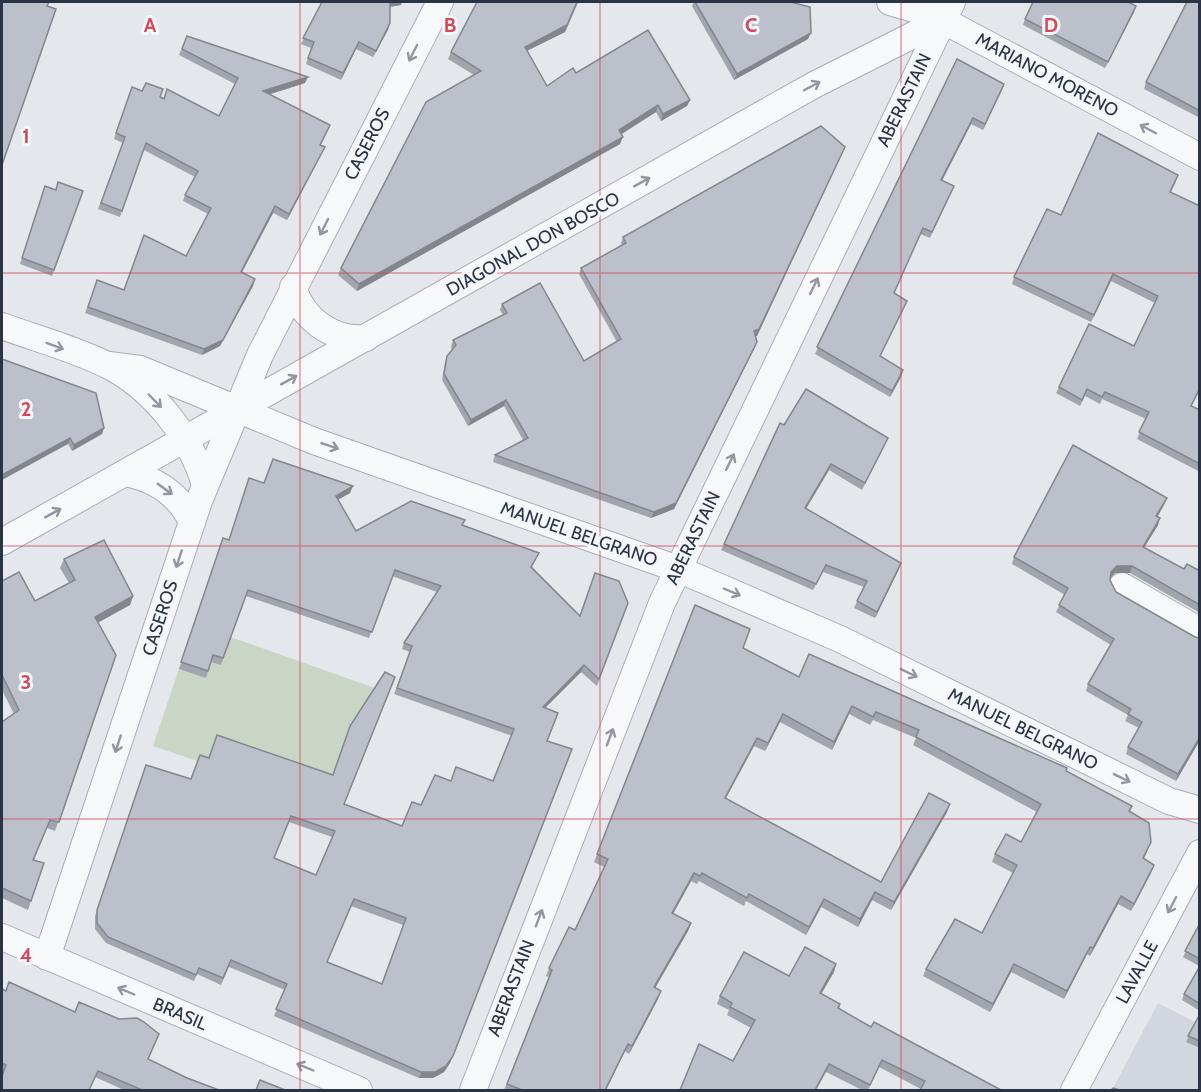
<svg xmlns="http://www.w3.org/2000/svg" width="1201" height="1092" viewBox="0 0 1201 1092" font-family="Cabin,sans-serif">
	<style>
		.built { fill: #d2d6de }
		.green { fill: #c9d6c5 }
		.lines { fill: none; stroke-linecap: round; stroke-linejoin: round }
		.minor-casing { stroke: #a9aeb7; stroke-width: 28 }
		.minor { stroke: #f7f8fa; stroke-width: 26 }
		.wall { fill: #a1a5ae; fill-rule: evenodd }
		.shaded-wall { fill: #83868d }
		.building { fill: #bbc0ca; stroke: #83868d; stroke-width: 1.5; fill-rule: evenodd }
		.oneway { stroke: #9196a0 }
		.grid { fill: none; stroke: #d1495b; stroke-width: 1.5; stroke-opacity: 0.55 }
		.labels { text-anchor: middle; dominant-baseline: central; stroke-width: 6; stroke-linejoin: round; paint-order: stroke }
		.street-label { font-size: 18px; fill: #2b3445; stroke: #f4f6f9 }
		.grid-label { font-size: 20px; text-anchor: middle; font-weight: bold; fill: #d1495b; stroke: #f4f6f9; stroke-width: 6; stroke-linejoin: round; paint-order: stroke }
	</style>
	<rect width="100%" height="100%" fill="#e4e7ec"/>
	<path class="built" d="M1158,1003l41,21v66h-87z"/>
	<path class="green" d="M194,624l195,69 -47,117 -189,-64z"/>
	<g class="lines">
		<g class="minor-casing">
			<g id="minor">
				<path d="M890,2l41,12 269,143"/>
				<path d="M293,287c9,32 40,54 73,51"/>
				<path d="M2,326c35,13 74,23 107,40 45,23 82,71 96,119"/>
				<path d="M109,365l31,4 174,72 364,128 162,70 329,162 31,9"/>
				<path d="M126,473c29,6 53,21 66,49"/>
				<path d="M2,542l812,-457 129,-65"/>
				<path d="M1122,586l78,45"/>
				<path d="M2,937l357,153"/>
				<path d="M47,957l152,-456 61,-146 180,-353"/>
				<path d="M473,1090l189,-487 290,-601"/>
				<path d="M1074,1090l126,-237"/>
			</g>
		</g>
		<use href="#minor" class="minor"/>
	</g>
	<g class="wall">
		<path d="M322,2l79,3 -11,2 -2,23 -15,27 -17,-8 -15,31 -35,-16 5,-16 -10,-4z"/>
		<path d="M578,2l-13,30 -38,19 20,35 29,-13 114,27 -3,6 -26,15 -5,-9 -35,22 -1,10 -263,147 -19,-16 3,-7 133,-193 -26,-16 3,-7z"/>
		<path d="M694,2h97l17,37 -74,41 -42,-74z"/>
		<path d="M1200,2v116l-56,-29 2,-7z"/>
		<path d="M1134,12l-29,56 -82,-43 2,-6z"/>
		<path d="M187,36l118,47 -35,11 60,31 -9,20 1,8 -35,67 -14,-7 -31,59 13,7 -2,7 -33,60 -18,9 -117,-42 12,-33 27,10 62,-34 22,-42 -25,-13 2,-6 10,-18 -51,-27 -24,67 -22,-8 25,-66 -9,-4 18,-52 87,29 16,-32 -56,-29z"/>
		<path d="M957,59l47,25 -21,46 -12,-6 -29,57 9,12 -21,45 -10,-4 -26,59 13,8 -27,55 21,21 -11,20 -75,-43z"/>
		<path d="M845,147l-88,189h-2l2,6 -3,7 -80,160 -23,9 -158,-56 2,-7 28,-15 -19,-34 -36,20 -26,-46 3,-18 2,-6 5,-7 -1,-2 2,-7 50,-25 -3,-5 2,-6 82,57 33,-19 -38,-68 2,-6 41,-23 -1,-2 2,-6z"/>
		<path d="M1176,182l-5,10 29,14v183l-9,17 9,4v62l-63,-33 9,-20 -44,-20 -2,5 -15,-8 -5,10 -24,-13 3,-6 75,-41 21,-43 -44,-22 -20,41 -79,-38 2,-7 47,-62z"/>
		<path d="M45,186l11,4 27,1 -31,85 -32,-12z"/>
		<path d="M2,359l100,75 -30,17 -4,-7z"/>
		<path d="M784,425l104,13 -26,52 -33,-20 -23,38 93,61 -24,49 -21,-10 10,-21 -41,-15 -10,18 -92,-40 3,-6z"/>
		<path d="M264,483l86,10 -12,7 18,31 107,-5 73,33 -4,8 48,49 48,-13 -31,83 -16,-14 -36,36 2,33 -97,322 -6,9 -11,6h-14l-145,-62 11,-26 -56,-23 -8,18 -24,-11 -3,7 -88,-38 -11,-14v-13l51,-151 45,14 153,25 58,22 19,-21 30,-24h42l19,-45 -118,-42 16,-42 -8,-3 2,-6 33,-51 -45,-16 -23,62 -123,-42 -25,69 -10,-3 -5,16 -27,-9 44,-131 5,2zM289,822l43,15 -16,38 -42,-17zM351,906l52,19 -21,59 -55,-22z"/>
		<path d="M1167,498l-3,7 -7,12 1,8 -14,23 40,21 16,2v42l-70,-40h-15l-5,5v2l6,12 79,45 5,1v102l-24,41 -50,-27 2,-7 11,-19 -14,-7 3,-6 -42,-24 2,-7 23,-39 -55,-33 9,-17 -53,-31 2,-7z"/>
		<path d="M64,559l69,37 -3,9 -32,17 18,33 -61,176 -8,-3 -13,32 10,3 -16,47 -26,-12v-176l12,-8 -12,-24v-109l33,20 34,-18 -9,-15z"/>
		<path d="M695,605l48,43 56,29 267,94 66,35 -3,6 22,30 -7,17 7,14 -20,38 -13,-7 -28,52 -3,-2 -23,45 -53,-27 -21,40 -67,-36 3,-7 56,-36 31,-60 -21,-11 3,-8 26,-12 16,-30 -124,-67 3,-7 -43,-18 -3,5 -21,-11 -17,36 -52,-28 -15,29 -11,-5 -28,52 155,84 66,-70 -56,98 -19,-10 -14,27 -37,-20 -15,28 -60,-34 -2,5 -45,-25 -2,3 -6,-3 -18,33 18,9 -3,8 -33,57 3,11 -29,55 -4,-3 -19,39h-102l45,-113 -3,-1 3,-8 26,-38 29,-63 -10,-5z"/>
		<path d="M1200,923v88l-18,-11 2,-6 15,-28 -16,-9z"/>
		<path d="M836,964l-2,8 -13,22 19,10 -1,5 32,18 130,63 -80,-1 -42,-22 -11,23h-6l-36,-18 -93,-11 18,-33 -24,-13 2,-5 -12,-6 3,-8z"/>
		<path d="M2,989l185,89 32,12h-95l-29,-13 -93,-6z"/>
		<path d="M1200,1014v34l-14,-6z"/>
	</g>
	<g class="shaded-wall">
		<path d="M389,2h13l-1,3 -14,2z"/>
		<path d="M578,2l-13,30 -43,21 3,-6z"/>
		<path d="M1136,6l-2,6 -29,56z"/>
		<path d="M390,23l-2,7 -15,27z"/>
		<path d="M811,33l-3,6 -74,41 3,-6z"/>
		<path d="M359,42l-3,7 -15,31 2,-7z"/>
		<path d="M308,77l-3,6 -44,14 2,-6z"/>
		<path d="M1004,84l-2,6 -19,40 2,-6z"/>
		<path d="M690,100l-3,6 -26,15 2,-7z"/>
		<path d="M658,105l-2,7 -39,25 2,-7z"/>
		<path d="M973,118l-2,6 -32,62 2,-6z"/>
		<path d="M623,137l-3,7 -263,147 2,-7z"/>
		<path d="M325,147l-3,6 -35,67 2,-6z"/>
		<path d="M845,147l-88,189 -5,1 2,-6z"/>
		<path d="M275,206l-2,7 -34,65 2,-6z"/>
		<path d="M1113,274l-2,7 -20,41 3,-7z"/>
		<path d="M255,279l-2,7 -33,60 -18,9 2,-6z"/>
		<path d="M757,342l-3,7 -80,160 -23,9 3,-6z"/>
		<path d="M903,370l-2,7 -11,20 2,-6z"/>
		<path d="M506,400l-2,6 -36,20 3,-6z"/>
		<path d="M104,428l-2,6 -30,17 2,-6z"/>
		<path d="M70,438l-2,6 -66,36v-5z"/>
		<path d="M831,464l-2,6 -26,44 2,-6z"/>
		<path d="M353,486l-3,7 -17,9 3,-6z"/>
		<path d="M1167,498l-3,7 -10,18 2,-7z"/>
		<path d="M1160,518l-2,7 -18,29 3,-7z"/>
		<path d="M901,563l-2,6 -24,49 2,-6z"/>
		<path d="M1117,566h15l-2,7h-15l-6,6 2,-7z"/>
		<path d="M133,596l-3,9 -38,21 3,-9z"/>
		<path d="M584,665l-3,7 -41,41 3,-6z"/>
		<path d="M852,706l-3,8 -17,36 2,-8z"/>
		<path d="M783,714l-3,8 -15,29 3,-8z"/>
		<path d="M1200,737v3l-24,41 2,-7z"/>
		<path d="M757,738l-3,8 -32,59 3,-7z"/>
		<path d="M572,749l-122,314 -6,9 -11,6h-14z"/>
		<path d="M950,804l-3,8 -56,98 3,-8z"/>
		<path d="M1154,865l-3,8 -20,38 3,-7z"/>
		<path d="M694,873l-3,8 -22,40 3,-8z"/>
		<path d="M875,892l-3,8 -14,27 2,-8z"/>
		<path d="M1121,896l-3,8 -28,52 3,-8z"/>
		<path d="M824,899l-3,8 -15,28 3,-8z"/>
		<path d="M691,923l-3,8 -37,64 3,-8z"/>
		<path d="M1090,947l-3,7 -23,45 3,-8z"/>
		<path d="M836,964l-2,8 -17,29 3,-8z"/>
		<path d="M1014,964l-3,8 -21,40 3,-8z"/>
		<path d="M661,991l-3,8 -29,55 3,-8z"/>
		<path d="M628,1044l-3,7 -19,39h-1z"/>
		<path d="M829,1064l-3,8 -10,18h-1z"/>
	</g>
	<g class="building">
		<path d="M2,2h47l-2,4 9,3 -54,156z"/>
		<path d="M322,2h68v21l-14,28 -17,-9 -16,31 -35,-15 6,-16 -11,-4z"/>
		<path d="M477,2h100l-10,23 -42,22 22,39 26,-18 3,5 72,-43 42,70 -27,14 -5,-9 -39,25 4,7 -264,147 -18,-16 85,-166 55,-31 -30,-19z"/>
		<path d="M695,2h96l19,5 1,26 -74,41z"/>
		<path d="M1033,2h95l8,4 -28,56 -83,-43z"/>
		<path d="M1187,2h13v109l-54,-29z"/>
		<path d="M187,36l121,41 -45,14 67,34 -10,20 5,2 -36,67 -14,-8 -34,66 14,7 -32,61 -19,9 -116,-42 9,-27 27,10 20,-55 42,21 25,-48 -26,-13 13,-24 -52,-28 -24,68 -21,-8 24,-66 -9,-4 16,-46 10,4 4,-8 17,6 -3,8 4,2 3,-10 52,27 19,-38 -56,-29z"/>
		<path d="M957,59l47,25 -19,40 -12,-6 -32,62 13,6 -22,46 -9,-4 -29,65 13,8 -27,55 23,14 -11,21 -75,-44z"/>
		<path d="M821,126l24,21 -86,182 -5,2 3,11 -81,161 -22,9 -159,-57 33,-17 -22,-38 -35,20 -27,-46 3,-18 9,-11 -3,-5 54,-27 -5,-9 38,-21 44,78 37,-22 -40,-71 45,-25 -3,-6z"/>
		<path d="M1098,133l80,42 -8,17 30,14v182l-9,18 9,4v54l-61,-32 10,-20 -44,-20 -3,5 -15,-8 -5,11 -23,-13 30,-63 45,22 24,-50 -45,-22 -19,41 -80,-38 33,-68 14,6z"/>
		<path d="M58,182l25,9 -29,79 -32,-12 23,-72 11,4z"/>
		<path d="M2,359l94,34 8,35 -30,17 -4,-7 -68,37z"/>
		<path d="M806,389l82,49 -23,45 -34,-19 -26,44 96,55 -24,49 -20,-11 10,-20 -41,-16 -10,19 -92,-40 56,-121 4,2z"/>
		<path d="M1073,445l94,53 -11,18 4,2 -17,29 41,22 3,-5 13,7v34l-68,-39h-15l-6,6 -1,8 6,12 79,45 5,1v99l-22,37 -50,-27 14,-25 -14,-8 3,-5 -43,-25 26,-45 -55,-34 9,-17 -54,-31z"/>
		<path d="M273,459l80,27 -17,10 20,35 55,-30 54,19 -3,5 77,28 -8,14 49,49 15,-43 24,8 9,22 -29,76 -15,-14 -41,42 15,6 -11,28 25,8 -119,307 -7,10 -11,6h-14l-145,-63 11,-25 -56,-24 -8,18 -24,-10 -3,7 -88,-38 -11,-14v-13l49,-145 45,14 9,-24 9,3 8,-23 116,40 17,-49 35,-54 10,5 -51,127 58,22 10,-24 9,3 14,-30 16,6 5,-14 37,14 21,-52 -117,-41 15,-42 -8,-3 37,-57 -46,-16 -23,62 -124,-42 -25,68 -10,-3 -5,16 -27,-9 42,-124 6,2 20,-62 15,5zM291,816l44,15 -19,44 -42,-17zM354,899l52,19 -24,66 -55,-22z"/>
		<path d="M104,540l29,56 -38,21 21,38 -57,167 -9,-2 -17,40 11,3 -13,38 -29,-13v-166l17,-12 -17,-35v-94l17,-9 16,29 40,-21 -11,-21z"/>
		<path d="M695,605l55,24 -7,19 56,29 10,-23 258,114 -1,3 66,35 -3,5 20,12 2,19 -8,16 11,7 -20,39 -13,-8 -28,52 -3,-1 -23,44 -53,-27 -21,40 -67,-35 29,-50 27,14 35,-68 -22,-11 11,-20 15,8 20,-38 -125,-67 3,-7 -43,-18 -3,5 -21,-11 -18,36 -51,-28 -15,29 -11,-5 -32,60 156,84 48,-89 21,11 -56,98 -19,-10 -15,27 -36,-20 -15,28 -60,-33 -2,4 -45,-25 -2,3 -6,-3 -22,40 19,10 -37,64 7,4 -29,55 -4,-2 -23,46h-83l-15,-6 45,-114 -3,-2 20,-41 6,3 33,-71 -11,-5z"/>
		<path d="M1200,923v36l-15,-8z"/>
		<path d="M805,947l31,17 -16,29 20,11 -2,4 33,19 3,-5 127,68h-81l5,-9 -43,-21 -12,25 -41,-21 -14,26h-135l19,-46 34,17 22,-41 -25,-13 2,-4 -12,-7 24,-44 45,24z"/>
		<path d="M1200,966v38l-16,-10z"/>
		<path d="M9,982l66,30 4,-10 40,17 18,-1 7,4 15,12 -11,25 39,19 32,12h-77l-44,-19 -9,19h-87v-14l4,-11 -4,-2v-74l4,2z"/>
		<path d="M1200,1014v27l-12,-5z"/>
		<path d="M260,1080l25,10h-29z"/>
		<path d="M1113,1088l6,2h-8z"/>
	</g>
	<defs><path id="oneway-shaft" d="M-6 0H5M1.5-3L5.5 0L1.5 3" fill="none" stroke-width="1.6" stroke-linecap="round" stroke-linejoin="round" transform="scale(1.5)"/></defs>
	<g class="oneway">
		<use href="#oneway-shaft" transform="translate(413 53) rotate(117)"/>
		<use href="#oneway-shaft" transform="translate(812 86) rotate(-28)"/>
		<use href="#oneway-shaft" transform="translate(1148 129) rotate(-152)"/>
		<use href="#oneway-shaft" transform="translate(642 182) rotate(-29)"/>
		<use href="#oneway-shaft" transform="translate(324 227) rotate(117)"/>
		<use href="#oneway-shaft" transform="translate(814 286) rotate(-64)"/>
		<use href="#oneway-shaft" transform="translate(55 346) rotate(20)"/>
		<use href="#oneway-shaft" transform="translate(289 380) rotate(-29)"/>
		<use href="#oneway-shaft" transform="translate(155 401) rotate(46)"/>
		<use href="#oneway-shaft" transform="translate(330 446) rotate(19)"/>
		<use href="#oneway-shaft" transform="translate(730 462) rotate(-64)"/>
		<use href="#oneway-shaft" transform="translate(165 489) rotate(36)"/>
		<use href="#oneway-shaft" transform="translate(53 513) rotate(-29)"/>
		<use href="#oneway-shaft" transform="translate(179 559) rotate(108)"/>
		<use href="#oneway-shaft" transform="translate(732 592) rotate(23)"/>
		<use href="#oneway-shaft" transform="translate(909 673) rotate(26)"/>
		<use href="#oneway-shaft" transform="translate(610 737) rotate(-69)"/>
		<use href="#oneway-shaft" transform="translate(118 744) rotate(108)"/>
		<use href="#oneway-shaft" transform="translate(1122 778) rotate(26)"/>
		<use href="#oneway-shaft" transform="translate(1172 905) rotate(118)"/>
		<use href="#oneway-shaft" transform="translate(539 918) rotate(-69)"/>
		<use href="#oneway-shaft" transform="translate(126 991) rotate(-157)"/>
		<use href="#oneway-shaft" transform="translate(305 1067) rotate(-157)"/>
	</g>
	<path class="grid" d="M300,2v1088M600,2v1088M901,2v1088M2,273h1198M2,546h1198M2,819h1198"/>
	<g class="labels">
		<g class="street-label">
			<text transform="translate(1047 75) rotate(28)">MARIANO MORENO</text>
			<text transform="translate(904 100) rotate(-64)">ABERASTAIN</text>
			<text transform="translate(367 144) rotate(-63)">CASEROS</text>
			<text transform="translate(533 244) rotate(-29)">DIAGONAL DON BOSCO</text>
			<text transform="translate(579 534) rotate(19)">MANUEL BELGRANO</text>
			<text transform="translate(693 538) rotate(-64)">ABERASTAIN</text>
			<text transform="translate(160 618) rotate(-72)">CASEROS</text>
			<text transform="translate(1023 729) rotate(26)">MANUEL BELGRANO</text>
			<text transform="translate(1137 972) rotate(-62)">LAVALLE</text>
			<text transform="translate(511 988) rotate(-69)">ABERASTAIN</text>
			<text transform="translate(180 1014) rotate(23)">BRASIL</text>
		</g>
	</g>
	<g class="grid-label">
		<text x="150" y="32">A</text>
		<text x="450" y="32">B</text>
		<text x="751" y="32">C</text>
		<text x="1051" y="32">D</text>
		<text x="26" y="143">1</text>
		<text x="26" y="416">2</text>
		<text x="26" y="689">3</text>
		<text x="26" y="962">4</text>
	</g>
	<rect width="1201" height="1092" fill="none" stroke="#2b3445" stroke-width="6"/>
</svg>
